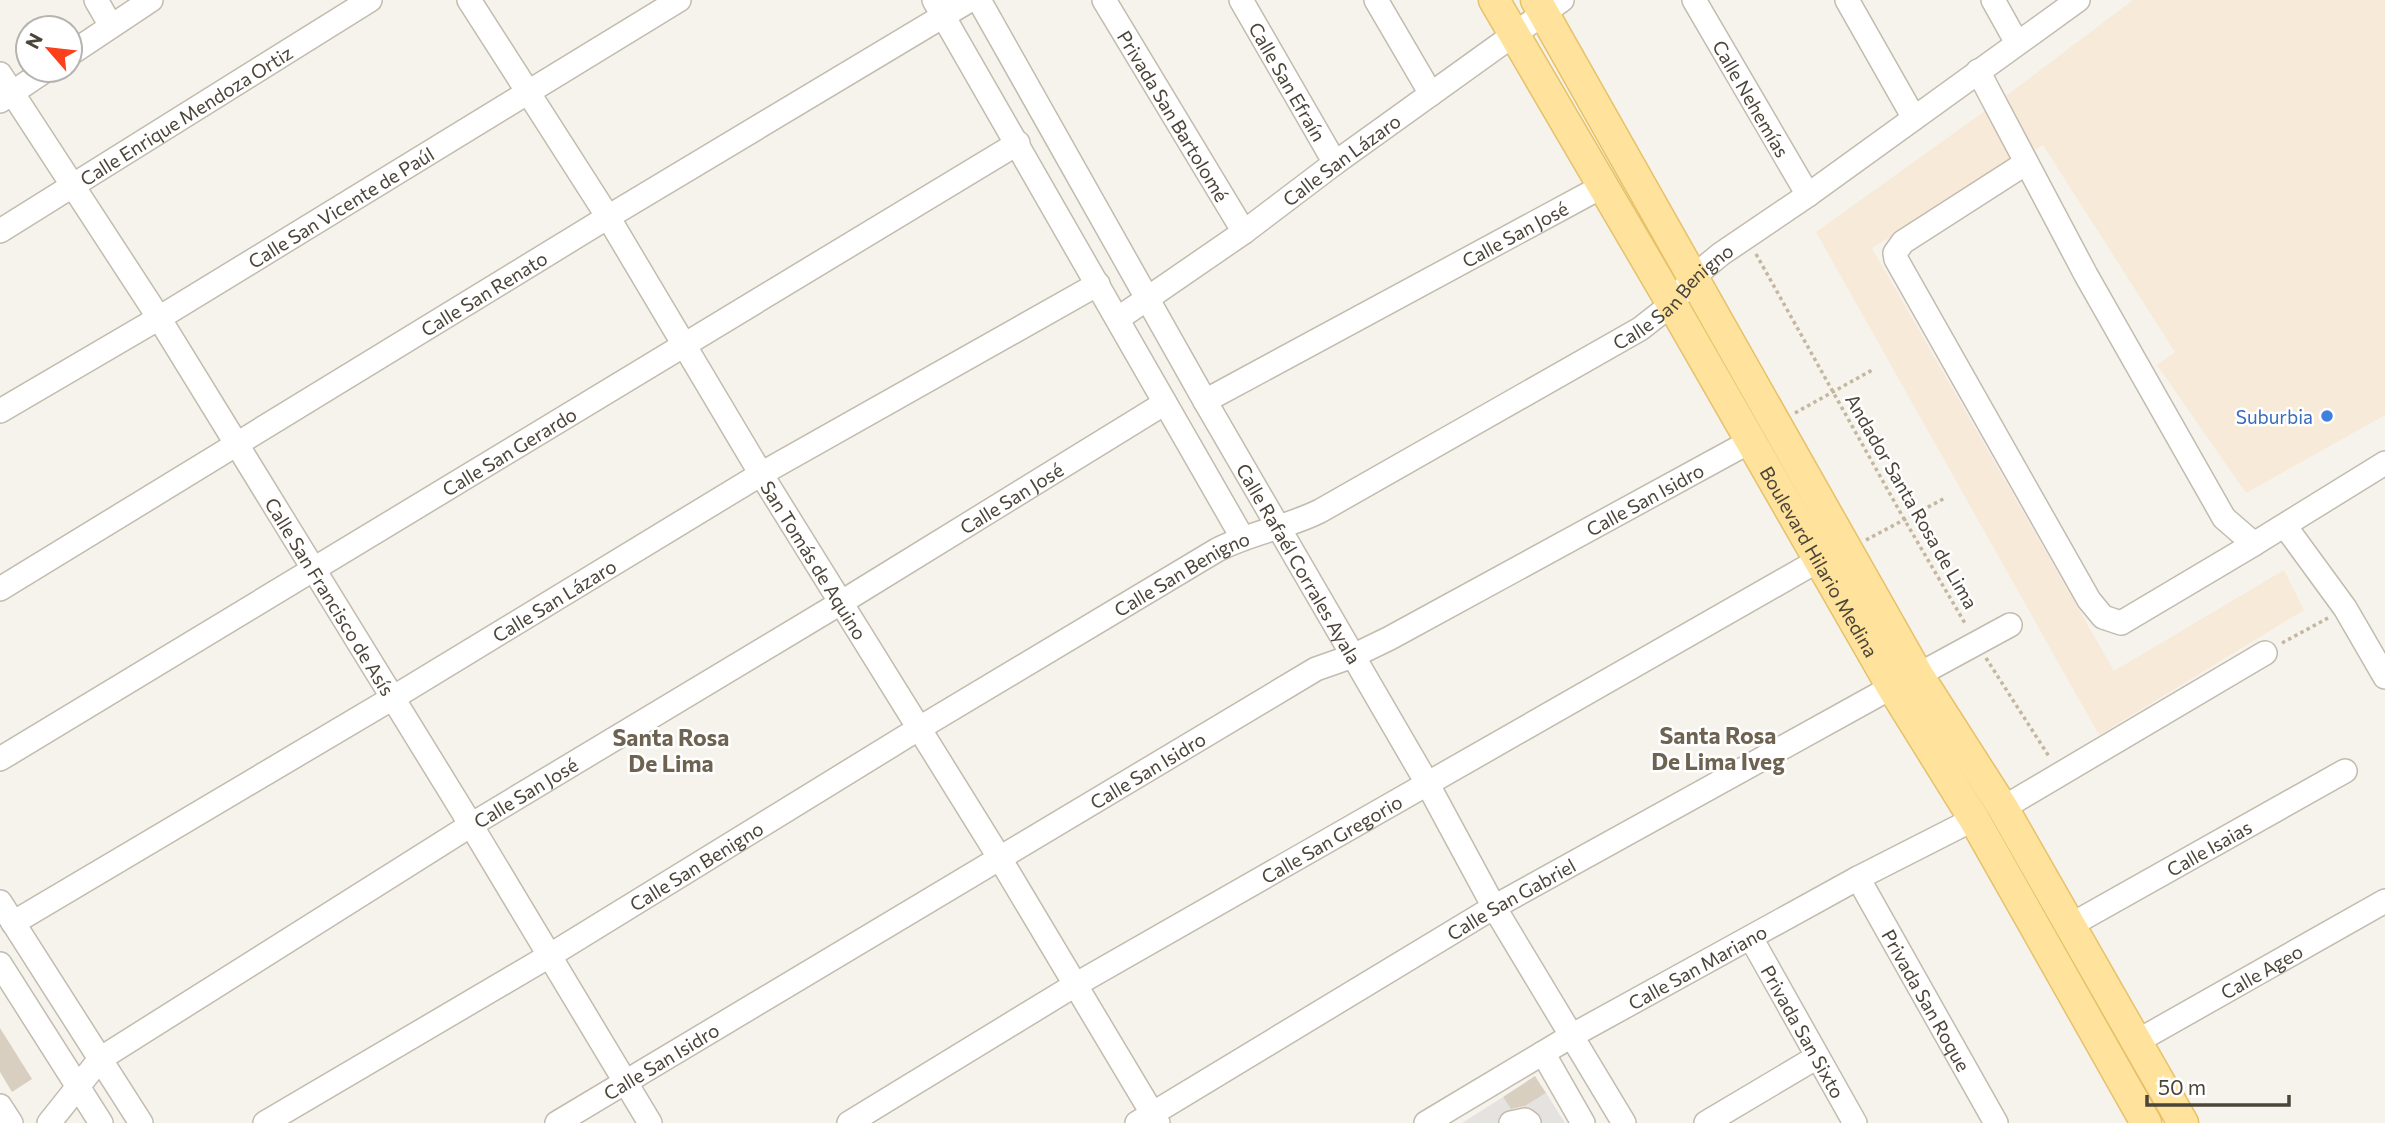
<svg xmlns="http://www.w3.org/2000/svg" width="2385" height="1123" viewBox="0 0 2385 1123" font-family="Commissioner,sans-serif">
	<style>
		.commercial { fill: #f7ead8 }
		.parking { fill: #e5e3e0 }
		.building { fill: #d8cfc1 }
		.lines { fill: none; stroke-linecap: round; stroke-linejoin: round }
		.minor-casing { stroke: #c2bbae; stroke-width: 26 }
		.major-casing { stroke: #e6c16a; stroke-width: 33 }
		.path { stroke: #c4b79f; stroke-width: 3.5; stroke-dasharray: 3.5 3.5; stroke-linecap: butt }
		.minor { stroke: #fff; stroke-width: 23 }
		.major { stroke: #ffe39c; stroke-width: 30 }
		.shop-dot { fill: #3f7fe0; stroke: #fff; stroke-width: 2.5 }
		.labels { text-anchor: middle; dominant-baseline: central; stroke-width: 5; stroke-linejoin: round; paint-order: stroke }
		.street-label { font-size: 19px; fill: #4b4439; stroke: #fff }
		.shop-label { font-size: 19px; fill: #366cbe; stroke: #fff; text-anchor: end }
		.quarter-label { font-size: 23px; font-weight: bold; fill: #6e6250; stroke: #fff }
	</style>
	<rect width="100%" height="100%" fill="#f6f3ec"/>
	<path class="commercial" d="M2133,0h252v415l-139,78 -89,-128 18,-13 -132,-207 -171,103 242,423 170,-101 20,40 -205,125 -283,-503 191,-137z"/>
	<path class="parking" d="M1546,1093l19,30h-103l41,-26 11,16z"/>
	<g class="building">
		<path d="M0,1028l32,51 -20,13 -12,-20z"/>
		<path d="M1535,1076l11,17 -21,13 -14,3 -8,-12z"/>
	</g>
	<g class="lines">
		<g class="minor-casing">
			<g id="minor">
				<path d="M96,0l15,26"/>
				<path id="s1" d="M469,0l139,217 153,257 238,383 159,266"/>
				<path d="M934,0l308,537"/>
				<path id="s2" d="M979,0l226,401 222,382 67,124 130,216"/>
				<path id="s3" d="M1104,0l140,232"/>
				<path id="s4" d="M1241,0l94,163"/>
				<path d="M1376,0l55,94"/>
				<path id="s5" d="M1694,0l114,195"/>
				<path d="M1847,0l67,118"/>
				<path d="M1993,0l24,43"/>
				<path d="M70,54l81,-54"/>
				<path d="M1978,71l108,204 138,243 30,26 131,-81"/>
				<path id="s6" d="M0,74l159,244 312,507 179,298"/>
				<path d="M0,101l46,-31"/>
				<path d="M2026,163l-123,79 -8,11 1,6 193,341 14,17 18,6 133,-79"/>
				<path id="s7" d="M0,231l370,-231"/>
				<path id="s8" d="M1119,318l125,-86 91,-69 227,-163"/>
				<path id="s9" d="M1205,401l398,-215"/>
				<path id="s10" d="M0,411l159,-93 520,-318"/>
				<path d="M2285,526l60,82 40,69"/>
				<path id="s11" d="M0,589l608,-372 362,-217"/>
				<path d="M1918,675l92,-50"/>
				<path id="s12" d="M0,759l1018,-616"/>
				<path d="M2003,808l262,-155"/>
				<path id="s13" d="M1858,878l138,245"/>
				<path d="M0,902l141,221"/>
				<path id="s14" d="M13,923l378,-224 370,-225 337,-190"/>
				<path id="s15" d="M2071,925l274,-154"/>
				<path id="s16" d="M1751,938l104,185"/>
				<path d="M0,964l101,159"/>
				<path id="s17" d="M2136,1042l249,-141"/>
				<path d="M1543,1053l40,70"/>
				<path d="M0,1106l11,17"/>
				<path id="s18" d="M49,1123l51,-64 371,-234 371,-223 323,-199"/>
				<path id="s19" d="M265,1123l284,-167 369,-227 299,-179c35,-18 69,-22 103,-39l320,-182 32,-25 21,-27 28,-23 87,-59 270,-195"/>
				<path id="s20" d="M557,1123l759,-454 37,-13 37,-18 361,-197"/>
				<path id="s21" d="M849,1123l226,-138 744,-425"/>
				<path id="s22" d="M1137,1123l357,-216 398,-220"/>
				<path id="s23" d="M1426,1123l147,-88 285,-157 116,-59"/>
				<path d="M1511,1123l14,-3 4,3"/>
				<path d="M1706,1123l111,-66"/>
			</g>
		</g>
		<g class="major-casing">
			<g id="major">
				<path id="s24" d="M1494,0l178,304 220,383 82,132 172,304"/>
				<path d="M1536,0l382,675 85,133 180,315"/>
			</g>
		</g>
		<g class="path">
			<path d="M1756,254l148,265 62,106"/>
			<path d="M1795,413l79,-44"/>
			<path d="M1866,540l79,-42"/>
			<path d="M2282,643l46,-25"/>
			<path d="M1986,658l64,100"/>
		</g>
		<use href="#minor" class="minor"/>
		<use href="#major" class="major"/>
	</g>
	<circle class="shop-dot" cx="2327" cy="416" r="7"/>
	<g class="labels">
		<g class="street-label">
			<text stroke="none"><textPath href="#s4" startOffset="94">Calle San Efraín</textPath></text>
			<text stroke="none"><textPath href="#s5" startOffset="114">Calle Nehemías</textPath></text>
			<text stroke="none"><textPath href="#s7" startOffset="219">Calle Enrique Mendoza Ortiz</textPath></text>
			<text stroke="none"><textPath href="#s3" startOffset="135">Privada San Bartolomé</textPath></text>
			<text stroke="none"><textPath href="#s8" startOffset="273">Calle San Lázaro</textPath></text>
			<text stroke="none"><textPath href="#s10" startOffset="397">Calle San Vicente de Paúl</textPath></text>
			<text stroke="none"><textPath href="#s9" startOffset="352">Calle San José</textPath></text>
			<text stroke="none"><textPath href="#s11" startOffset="567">Calle San Renato</textPath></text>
			<text stroke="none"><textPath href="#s19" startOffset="1636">Calle San Benigno</textPath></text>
			<text stroke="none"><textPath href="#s12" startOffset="595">Calle San Gerardo</textPath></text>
			<text stroke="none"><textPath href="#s18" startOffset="1152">Calle San José</textPath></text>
			<text stroke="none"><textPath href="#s20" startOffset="1255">Calle San Isidro</textPath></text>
			<text transform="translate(1912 501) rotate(60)">Andador Santa Rosa de Lima</text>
			<text stroke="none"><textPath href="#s1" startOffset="658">San Tomás de Aquino</textPath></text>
			<text stroke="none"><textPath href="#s24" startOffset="649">Boulevard Hilario Medina</textPath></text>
			<text stroke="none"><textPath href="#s2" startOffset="648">Calle Rafaél Corrales Ayala</textPath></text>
			<text stroke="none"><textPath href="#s19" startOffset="1069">Calle San Benigno</textPath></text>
			<text stroke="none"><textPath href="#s6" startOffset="618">Calle San Francisco de Asís</textPath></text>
			<text stroke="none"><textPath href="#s14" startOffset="630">Calle San Lázaro</textPath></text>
			<text stroke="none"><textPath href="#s20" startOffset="688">Calle San Isidro</textPath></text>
			<text stroke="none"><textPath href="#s18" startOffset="584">Calle San José</textPath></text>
			<text stroke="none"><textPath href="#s21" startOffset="560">Calle San Gregorio</textPath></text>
			<text stroke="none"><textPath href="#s15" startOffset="158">Calle Isaias</textPath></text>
			<text stroke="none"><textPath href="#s19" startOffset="502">Calle San Benigno</textPath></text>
			<text stroke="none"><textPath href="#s22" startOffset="436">Calle San Gabriel</textPath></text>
			<text stroke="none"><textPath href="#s23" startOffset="313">Calle San Mariano</textPath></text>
			<text stroke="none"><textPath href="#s17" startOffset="144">Calle Ageo</textPath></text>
			<text stroke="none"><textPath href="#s13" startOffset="140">Privada San Roque</textPath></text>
			<text stroke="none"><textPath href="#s16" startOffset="107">Privada San Sixto</textPath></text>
			<text stroke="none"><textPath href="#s20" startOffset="121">Calle San Isidro</textPath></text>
		</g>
		<g class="shop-label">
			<text x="2313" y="416">Suburbia</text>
		</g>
		<g class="quarter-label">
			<text x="1718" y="735">Santa Rosa<tspan x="1718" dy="26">De Lima Iveg</tspan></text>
			<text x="671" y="737">Santa Rosa<tspan x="671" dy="26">De Lima</tspan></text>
		</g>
	</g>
	<g transform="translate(49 49) rotate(298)"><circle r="33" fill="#ffffff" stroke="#b7b4b0" stroke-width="2"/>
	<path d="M0-5L12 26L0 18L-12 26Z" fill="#fc3f1d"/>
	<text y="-10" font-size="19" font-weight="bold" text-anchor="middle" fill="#4b4439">N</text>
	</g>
	<path d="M2147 1095v10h142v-10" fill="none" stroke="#4b4439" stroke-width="3.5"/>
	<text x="2158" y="1095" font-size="21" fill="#4b4439" stroke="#ffffff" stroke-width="5" paint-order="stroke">50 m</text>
</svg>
